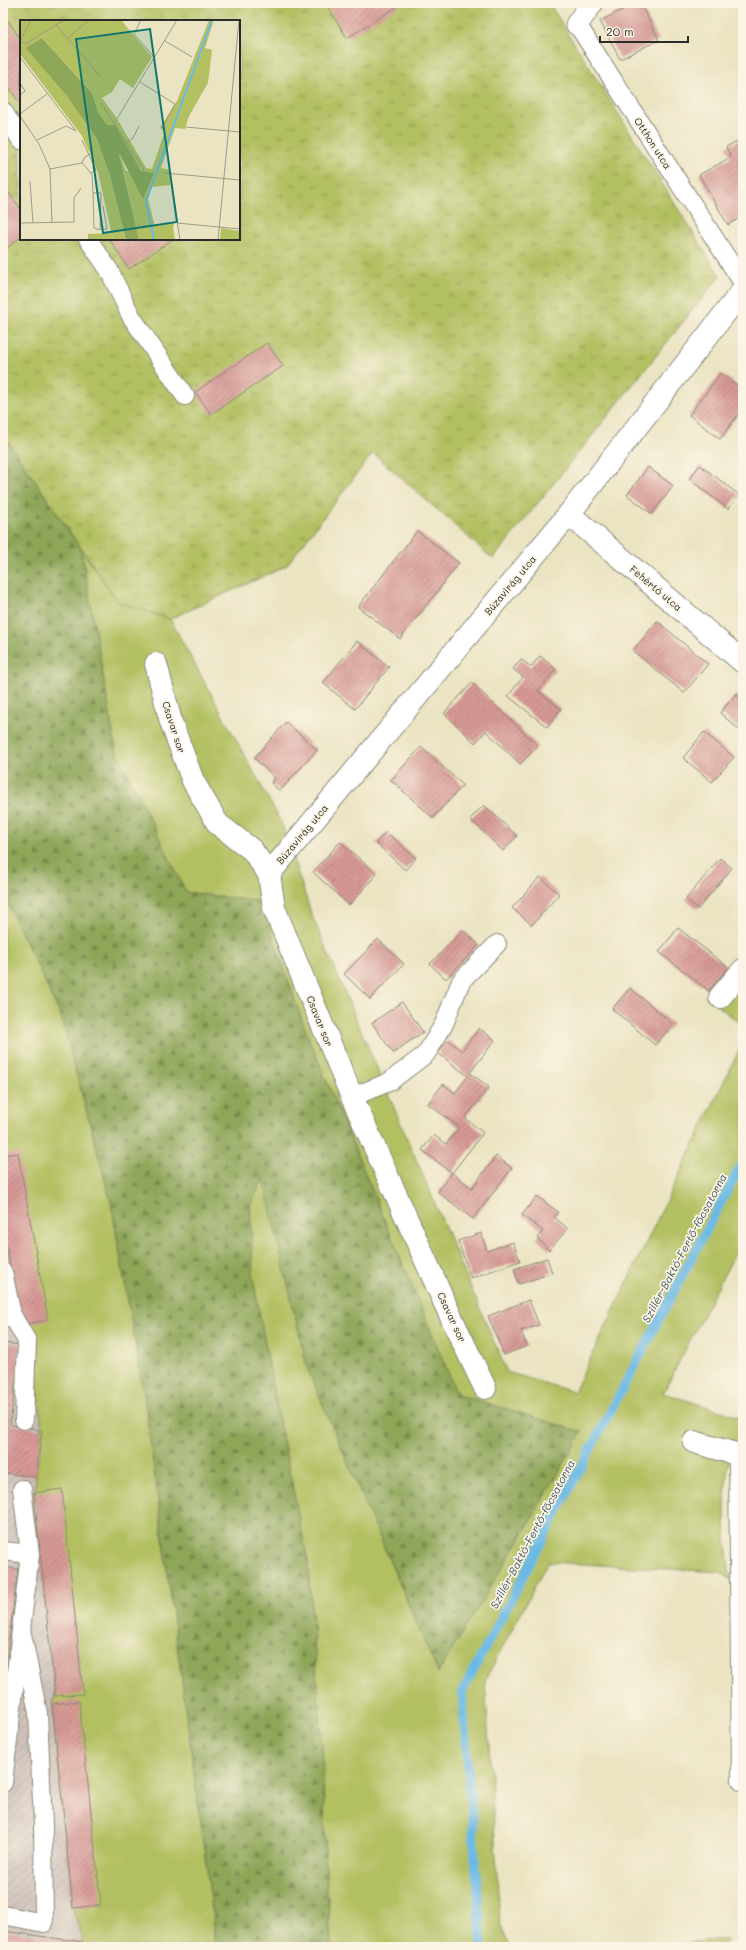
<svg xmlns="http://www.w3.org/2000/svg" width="746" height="1950" viewBox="0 0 746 1950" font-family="Mali,sans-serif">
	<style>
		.industrial { fill: url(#industrial-furrows) }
		.green { fill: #b3c062; stroke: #6f7646 }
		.forest { fill: url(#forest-firs); stroke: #5c6842 }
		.park { fill: url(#park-tufts); stroke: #6f7646; fill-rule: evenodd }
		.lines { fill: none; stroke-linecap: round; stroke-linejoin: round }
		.stream { stroke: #6bb9e5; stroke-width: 9 }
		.building { fill: url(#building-hatch) }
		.lane-casing { stroke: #8b8877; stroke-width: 20 }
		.street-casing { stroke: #8b8877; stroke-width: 24 }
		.lane { stroke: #fff; stroke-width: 18 }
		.street { stroke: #fff; stroke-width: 22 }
		.labels { text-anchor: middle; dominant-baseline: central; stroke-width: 3.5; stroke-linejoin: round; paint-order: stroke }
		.street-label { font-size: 10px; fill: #2b2b2b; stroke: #fcf5e5 }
		.water-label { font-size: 11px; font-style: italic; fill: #3e5663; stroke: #fcf5e5 }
		.inset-river { fill: none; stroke: #6bb9e5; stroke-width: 2 }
		.inset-road { fill: none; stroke: #9e9a86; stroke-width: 1 }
		.view { fill: #0f766e; fill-opacity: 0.15; stroke: #0f766e; stroke-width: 2 }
		.inset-edge { fill: none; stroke: #2b2b2b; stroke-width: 2 }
	</style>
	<defs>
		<pattern id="industrial-furrows" width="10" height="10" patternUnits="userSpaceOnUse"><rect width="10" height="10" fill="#cec1ba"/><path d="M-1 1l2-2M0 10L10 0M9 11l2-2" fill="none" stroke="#b1a6a0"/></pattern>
		<pattern id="forest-firs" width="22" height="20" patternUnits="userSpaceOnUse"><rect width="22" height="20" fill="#8ea658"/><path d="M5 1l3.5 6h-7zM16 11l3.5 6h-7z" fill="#748749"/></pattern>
		<pattern id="park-tufts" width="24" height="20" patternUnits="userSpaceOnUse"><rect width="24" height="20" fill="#b3c062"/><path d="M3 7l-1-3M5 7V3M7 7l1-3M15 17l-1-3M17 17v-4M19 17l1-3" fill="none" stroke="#929c51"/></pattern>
		<pattern id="building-hatch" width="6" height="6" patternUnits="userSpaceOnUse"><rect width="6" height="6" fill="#d79995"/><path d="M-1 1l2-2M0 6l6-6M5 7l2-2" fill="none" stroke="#af7d7a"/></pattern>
	</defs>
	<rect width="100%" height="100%" fill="#fcf5e5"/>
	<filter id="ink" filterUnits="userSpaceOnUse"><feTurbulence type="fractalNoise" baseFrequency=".025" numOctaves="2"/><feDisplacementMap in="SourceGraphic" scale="8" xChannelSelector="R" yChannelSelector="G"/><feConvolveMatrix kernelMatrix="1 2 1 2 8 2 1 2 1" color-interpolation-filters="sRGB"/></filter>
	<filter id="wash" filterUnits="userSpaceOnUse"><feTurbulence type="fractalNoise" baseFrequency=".012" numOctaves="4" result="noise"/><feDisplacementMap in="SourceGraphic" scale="16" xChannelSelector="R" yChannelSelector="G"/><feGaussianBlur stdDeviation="0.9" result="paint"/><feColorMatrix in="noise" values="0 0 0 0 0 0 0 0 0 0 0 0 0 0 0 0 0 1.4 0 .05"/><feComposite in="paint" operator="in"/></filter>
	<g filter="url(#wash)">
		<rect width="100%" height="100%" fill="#ebe4c3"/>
		<path class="industrial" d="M3,1226l18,99 12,12 9,93 -8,63 21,203 -3,8 21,204 10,34 -1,5h-79z"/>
		<g class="green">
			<path d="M81,549l37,53 52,17 111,203 31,94 195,456 67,20 169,-350v196l-80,155 80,25c0,19 -8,17 -11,30 -11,43 -7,89 -2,132l-9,-8 -173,-10 -63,118 15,243 10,24h-179l-5,-75 -4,-127 -14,-183 -28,-136 -27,-148 -3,-72 14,-29 43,190 131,306 90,-148 54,-93 -125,-38 -151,-362 -45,-130 -75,-9 -70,-142z"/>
			<path d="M3,893l58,123 50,186 33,192 70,529v24h-132l1,-5 -10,-34 -21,-204 3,-8 -21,-203 8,-63 -9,-92 -12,-13 -18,-99z"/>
			<path d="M743,952v73l-37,-28z"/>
			<path d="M727,1939l-2,8h-86z"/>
		</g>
		<path class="forest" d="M3,434l78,115 35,201 70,142 75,10 45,130 151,362 125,38 -54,93 -90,148 -131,-306 -44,-189 -13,28 3,72 27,148 28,136 14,183 4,127 5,75h-117v-24l-70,-529 -33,-192 -50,-186 -58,-123z"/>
		<path class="park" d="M3,3h546l171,273 -227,283 -120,-106 -87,113 -116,53 -52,-17 -115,-168zM21,21h218v218h-218z"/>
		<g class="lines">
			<path class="stream" d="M482,1947l-20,-255 281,-531"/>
		</g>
		<g id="blocks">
			<g class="building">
				<path d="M327,3h76l-56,35 -21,-34z"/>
				<path d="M636,3h4l19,37 -39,19 -20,-38z"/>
				<path d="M3,13l18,27v65l-18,-27z"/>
				<path d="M743,138v78l-15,9 -29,-50 32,-18 -5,-10z"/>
				<path d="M3,185l18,24v28l-18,14z"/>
				<path d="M109,239l32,1 32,-1 -44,30z"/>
				<path d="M267,343l16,23 -72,48 -16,-22z"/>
				<path d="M721,373l22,17v18l-23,31 -31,-24z"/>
				<path d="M700,465l39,30 -11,14 -39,-30z"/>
				<path d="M648,467l25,19 -21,28 -25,-19z"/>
				<path d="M417,531l42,32 -59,76 -42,-32z"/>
				<path d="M657,621l51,43 -24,29 -51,-42z"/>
				<path d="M357,641l32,26 -34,42 -32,-26z"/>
				<path d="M540,656l16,13 -18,22 23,18 -14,18 -39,-31 15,-19 -10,-8 8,-10 10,8z"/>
				<path d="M472,683l66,63 -18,18 -34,-33 -11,12 -31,-30z"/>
				<path d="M736,694l7,6v33l-23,-20z"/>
				<path d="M286,722l31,28 -37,41 -9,-8 4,-5 -21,-20z"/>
				<path d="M704,732l30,25 -22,25 -29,-24z"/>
				<path d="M421,747l42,38 -30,33 -42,-38z"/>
				<path d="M484,805l33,31 -14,15 -33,-32z"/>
				<path d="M386,832l30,26 -11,12 -29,-27z"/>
				<path d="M340,842l37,32 -28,31 -36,-33z"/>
				<path d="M720,858l12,10 -34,41 -12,-10z"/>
				<path d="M540,877l19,17 -27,31 -20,-17z"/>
				<path d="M678,928l50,39 -19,24 -50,-39z"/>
				<path d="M463,930l16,15 -33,34 -16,-15z"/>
				<path d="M378,939l26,25 -34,35 -26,-25z"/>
				<path d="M630,988l43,36 -18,21 -43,-36z"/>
				<path d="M402,1002l21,30 -30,21 -21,-30z"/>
				<path d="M479,1028l16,12 -25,33 19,14 -24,31 18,15 -31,40 -30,-23 12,-15 12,9 13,-17 -31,-23 15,-20 12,9 13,-17 -30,-23 10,-13 14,11z"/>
				<path d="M3,1125l6,15 -6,2z"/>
				<path d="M18,1153l30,167 -27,5 -18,-99v-71z"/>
				<path d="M496,1156l16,12 -39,51 -35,-27 14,-19 20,15z"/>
				<path d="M537,1196l21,16 -4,5 14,12 -19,21 -12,-12 6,-7 -21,-16z"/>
				<path d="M481,1233l6,18 26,-9 7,19 -49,17 -13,-37z"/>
				<path d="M547,1258l5,15 -33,11 -5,-15z"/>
				<path d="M529,1300l10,25 -18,6 6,15 -23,9 -16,-39z"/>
				<path d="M3,1343l17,2 -10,80 32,5 -6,47 -33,-4z"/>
				<path d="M62,1489l21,205 -28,2 -21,-203z"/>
				<path d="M3,1567l15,2 -14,109h-1z"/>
				<path d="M79,1701l22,204 -28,3 -21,-204z"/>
				<path d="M3,1931l80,11 -1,5h-79z"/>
			</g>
		</g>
	</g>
	<g filter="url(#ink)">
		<use href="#blocks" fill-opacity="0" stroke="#8b8877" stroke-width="1"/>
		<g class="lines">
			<g class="lane-casing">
				<g id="lane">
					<path d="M577,24l166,259"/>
					<path d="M3,111l18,29"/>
					<path d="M88,239l21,31 22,46 54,80"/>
					<path d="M352,1097l37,-15 37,-28 18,-30 17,-43 36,-37"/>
					<path d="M3,1272l9,43 -9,4"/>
					<path d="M12,1315l15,26 -3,79"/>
					<path d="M22,1489l8,65"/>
					<path d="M3,1551l27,3 -27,229"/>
					<path d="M3,1915l41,8 -1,-98 -5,-112 -17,-84"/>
				</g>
			</g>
			<g class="street-casing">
				<g id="street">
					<path d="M577,24l15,-21"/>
					<path d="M569,514l174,148"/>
					<path d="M156,664l15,58 22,59 25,43 34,26 17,24 5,34 78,189 99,220 34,71"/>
					<path d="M269,874l300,-360 174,-224"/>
					<path d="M720,997l23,-27"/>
					<path d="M694,1442l49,14"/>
					<path d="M740,1455l3,325"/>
				</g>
			</g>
			<use href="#lane" class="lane"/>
			<use href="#street" class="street"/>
		</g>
	</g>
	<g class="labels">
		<g class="street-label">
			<text transform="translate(653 143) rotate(57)">Otthon utca</text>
			<text transform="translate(510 585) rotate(-50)">Búzavirág utca</text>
			<text transform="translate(656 588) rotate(40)">Fehértó utca</text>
			<text transform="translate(174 727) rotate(72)">Csavar sor</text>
			<text transform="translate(302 834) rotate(-50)">Búzavirág utca</text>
			<text transform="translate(320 1021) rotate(68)">Csavar sor</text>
			<text transform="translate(452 1317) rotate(65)">Csavar sor</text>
		</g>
		<g class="water-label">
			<text transform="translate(684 1248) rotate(-62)">Szillér-Baktó-Fertő-főcsatorna</text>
			<text transform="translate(532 1534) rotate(-62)">Szillér-Baktó-Fertő-főcsatorna</text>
		</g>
	</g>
	<g transform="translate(20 20)">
		<rect width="220" height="220" fill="#ebe4c3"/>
		<path d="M0,0h49l-42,28 39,47 31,44 13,37 16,64h-13l-15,-68 -16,-36 -62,-82zM189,0h5l-9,28 7,2 -4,33 -19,33 -4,13 -10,-1 -14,40 9,2v15l-18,2 -4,12 7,27 20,-4 -2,5 2,13h-36l-20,-88 7,19h15l-20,-34 -14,-12 -9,-13 -6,-19 10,5 14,19 30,51 6,1 13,-38 -5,-3 17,-27z" fill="#b3c062"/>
		<path d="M22,18l50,55 6,19 9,13h8l26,46 13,2 -11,26 -24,-46 20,87h-13l-16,-64 -13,-37 -31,-44 -40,-47z" fill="#8ea658"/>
		<path d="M49,0h52l31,37 -19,31 -13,-9 -8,13 -10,6 -6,-1 -54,-59zM201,208l18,3 1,9h-20zM92,213l1,7h-25v-6z" fill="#b3c062"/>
		<path class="inset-river" d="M134,220l-8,-39 66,-181"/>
		<path class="inset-road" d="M121,0l-7,14 20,23M36,5l44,51M48,18l21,-18M0,21l11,-21M145,21l27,16M0,22l7,1 37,-23M0,37l56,74 -10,-5 -29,14M120,62l35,22 -13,24M0,63l5,8 -5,4M81,83l43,67M0,94l27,-20M0,96l19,28 11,25 2,54M95,102l62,-102M166,107l54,5M62,120l14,30 -5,3M106,123l7,-5 6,-12M62,143l3,-6 5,-3M30,149l32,-6 4,4 6,8 1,18h8l-1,37 -6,-2 -1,-35M145,153l75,7M150,153l10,67M10,161l3,42M0,203l54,-1v-24l7,-10M157,203l63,6M81,209h6l-4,-23M198,220l21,-220"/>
		<path class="view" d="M130,9l27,193 -74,11 -27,-194z"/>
		<rect width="220" height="220" class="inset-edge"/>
	</g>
	<rect width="746" height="1950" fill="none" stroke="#fcf5e5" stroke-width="16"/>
	<path d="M600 36v6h88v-6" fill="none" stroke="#2b2b2b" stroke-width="2"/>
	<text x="606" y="36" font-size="12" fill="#2b2b2b" stroke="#fcf5e5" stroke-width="3" paint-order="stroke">20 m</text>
</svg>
